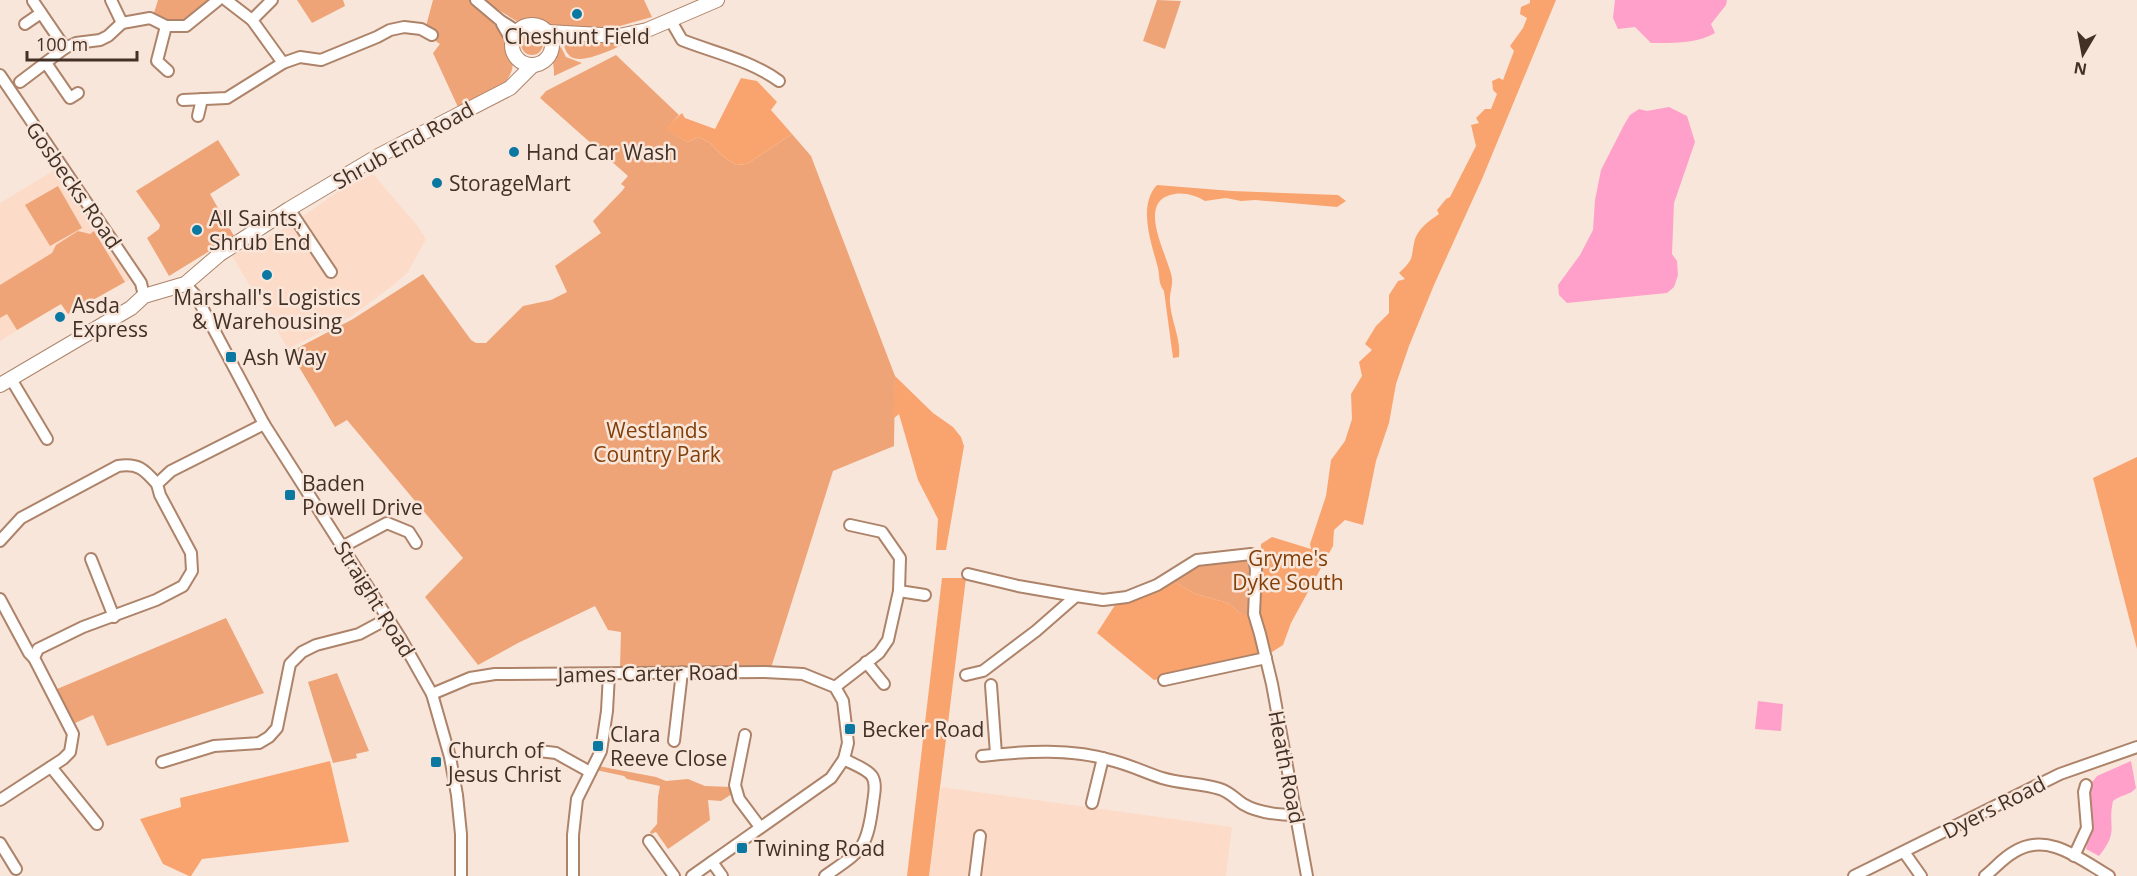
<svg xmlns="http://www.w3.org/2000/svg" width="2137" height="876" viewBox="0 0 2137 876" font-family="'Open Sans',sans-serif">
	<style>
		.built { fill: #fcdcc9 }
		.green { fill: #eea476 }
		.forest { fill: #f9a46f }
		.water { fill: #fea0c9 }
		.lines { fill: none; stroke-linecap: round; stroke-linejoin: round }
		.minor-casing { stroke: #ad8369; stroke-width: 14 }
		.major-casing { stroke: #ad8369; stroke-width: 16 }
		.minor { stroke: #fff; stroke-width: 10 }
		.major { stroke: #fff; stroke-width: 14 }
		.poi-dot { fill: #0b78a2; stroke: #f9e6db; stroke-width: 2 }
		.labels { text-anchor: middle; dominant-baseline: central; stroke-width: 5; stroke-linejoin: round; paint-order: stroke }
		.poi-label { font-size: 21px; fill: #433126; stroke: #f9e6db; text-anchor: start }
		.street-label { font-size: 21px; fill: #433126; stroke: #f9e6db }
		.park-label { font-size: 21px; fill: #823f08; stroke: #f9e6db }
	</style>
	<rect width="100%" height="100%" fill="#f9e6db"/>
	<g class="built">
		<path d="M61,166l75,110 -68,38 -7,-10 -61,37v-138z"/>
		<path d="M373,174l44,51 9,14 -18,33 -13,12 -43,32 -64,33 -56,-93 57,-30 51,-36z"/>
		<path d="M941,787l291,40 -6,49h-297z"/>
	</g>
	<g class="green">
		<path d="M158,0h51l-19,20 -13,5 -24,-9z"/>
		<path d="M297,0h46l2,6 -33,17z"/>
		<path d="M433,0h37c19,17 61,56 34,83 -12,11 -32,17 -46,24l-25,-54 7,-9 -9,-6 -5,-12z"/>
		<path d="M482,0h162l8,17 -32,9 -39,2 -63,-6z"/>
		<path d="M1157,0l24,1 -16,48 -22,-8z"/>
		<circle cx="532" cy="44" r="11"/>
		<path d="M645,34c-16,7 -59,32 -74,23 -4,-3 -6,-7 -7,-12l54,-5z"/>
		<path d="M561,47l5,10 16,6 -28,13c1,-12 -6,-22 7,-29z"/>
		<path d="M616,55l63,60 -13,14 21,13 12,-5 11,6 14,14 12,8 11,-1 45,-30 19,22 84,220 -1,70 -61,25 -62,197 -151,-1 1,-35 -13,-2 -13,-24 -77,37 -40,22 -53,-68 38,-39 -116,-138 -12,7 -45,-75 63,-33 70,-45 48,66 5,3h10l37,-37 28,-6 16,-8 -12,-26 46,-33 -8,-12 29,-30 3,-4 -4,-3 7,-8 -88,-78 6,-7z"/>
		<path d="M218,140l22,35 -30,19 24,42 -65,40 -22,-38 12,-9 1,-4 -24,-34z"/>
		<path d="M58,186l24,42 -32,18 -25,-41z"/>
		<path d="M78,231l12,3 4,-3 31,51 -57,32 -7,-10 -44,26 -10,-16 -7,4v-33l52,-32 4,-8z"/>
		<path d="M1251,554l3,60h-13l-13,-11 -32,-9 -27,-15 18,-14z"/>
		<path d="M226,618l38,75 -157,53 -14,-31 -18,8 -18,-34z"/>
		<path d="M337,673l32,78 -13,3 1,4 -24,5 -25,-81z"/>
		<path d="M598,766l58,11 10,4 22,-2 17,7 27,1v7l-11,7 -13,-1 2,20 -42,29 -12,-17 -5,2 -1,-2 7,-8 1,-27 2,-11 -33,-7 -3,-3 -28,-6z"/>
	</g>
	<g class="forest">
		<path d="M1530,0h26l-74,179 -48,106 -25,61 -13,38 -7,39 -13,38 -13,64 -18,-5 -11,10 -1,16 -42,77 -8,22 -14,9 -13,-49 5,-22v-39l11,-7 39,12 -1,-5 16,-48 5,-36 14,-19 7,-22 -1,-25 11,-18 -3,-14 13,-12 -7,-6 11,-18 13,-13v-18l9,-14 7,-2 -6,-6c17,-16 11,-15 16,-34 4,-11 14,-18 24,-25l-2,-4 9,-11 4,-2 26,-51 -5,-21 8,-2 -3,-5 9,-9h6l6,-15 -4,-4 -1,-9 7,-3 4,2 11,-29 -4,-5 13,-18 4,-10 -7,-4 1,-7 9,-4z"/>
		<path d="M741,78l16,3 20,21 -6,8 21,24 -45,30 -11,1 -12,-8 -14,-14 -11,-6 -12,5 -22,-13 17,-16 3,5 30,11z"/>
		<path d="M1157,185l75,6 106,4 8,6 -9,6 -82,-7 -14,1 -15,-3 -21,3c-9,-6 -24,-10 -35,-6 -34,10 0,64 2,84 1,7 -3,15 -2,23 1,19 11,36 9,55l-6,1 -9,-67c-6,-8 -4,-14 -6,-23 -6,-23 -21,-62 -1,-83z"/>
		<path d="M895,376l38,37 20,14 8,10 3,9 -18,104h-10l2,-31 -20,-39 -19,-66 -6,5z"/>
		<path d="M2137,457v192l-44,-171z"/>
		<path d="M942,578h24l-37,298h-22z"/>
		<path d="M1171,580l25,14 32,9 13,11h10l12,42 -109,24 -57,-47 20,-31z"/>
		<path d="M330,761l19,81 -147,17 -11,17h-2l-26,-12 -23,-45 41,-12 -1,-9z"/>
	</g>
	<g class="water">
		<path d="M1615,0h112l-1,5 -15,19 4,9c-18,11 -44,10 -64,10l-16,-16 -17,2 -5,-11z"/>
		<path d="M1669,107l18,9 8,26 -21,61 -2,51 5,7 1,14 -4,12 -7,6 -100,10 -8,-8 -1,-10 22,-30 13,-25 2,-30 6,-30 23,-45 6,-10 9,-6 8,2z"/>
		<path d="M1758,701l25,3 -2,27 -26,-2z"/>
		<path d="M2131,761l5,27c-5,7 -16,7 -23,13 -6,27 7,29 -14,55l-13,-7 1,-4 -2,-2 4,-57 8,-10z"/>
	</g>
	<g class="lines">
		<g class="minor-casing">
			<g id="minor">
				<path d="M111,0l11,23"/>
				<path d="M226,0l26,20 31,43"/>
				<path d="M476,0l25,21 16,10"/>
				<path d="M33,1l32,47"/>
				<path d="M252,20l20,-20"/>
				<path d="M671,21l11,19c33,13 68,20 97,41"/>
				<path d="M25,24l16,-11"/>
				<path d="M502,24l10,17"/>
				<path d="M166,26l-9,35 11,10"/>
				<path d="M46,63l24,35 8,-5"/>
				<path d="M0,75l141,208 3,13"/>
				<path d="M20,82l45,-34 11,-5 24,-3 8,-4 14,-13 28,-5 16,8h20l32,-26"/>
				<path d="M183,100l44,-2 56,-35 17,-6 21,3 56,-23 13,-7 14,-3 17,2 11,6"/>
				<path d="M198,116l4,-17"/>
				<path d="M289,209l42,63"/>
				<path d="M185,284l11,12 68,128 137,215 31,55 18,63 7,38 4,39v42"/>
				<path d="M11,379l36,60"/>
				<path d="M0,541l21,-23 97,-52c20,-3 26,3 39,18"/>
				<path d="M342,547l45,-24 22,9 7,11"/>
				<path d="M91,559l23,58"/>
				<path d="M968,574l50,12 58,10"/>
				<path d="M899,591l26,4"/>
				<path d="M0,599l29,54 5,5"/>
				<path d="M866,662l18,22"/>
				<path d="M966,675l17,-4 53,-40 40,-35 27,4 24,-3 30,-12 40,-25 54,-6 3,5 2,10 -2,45 6,20 12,50 35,192"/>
				<path d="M1164,680l102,-22"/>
				<path d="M991,685l5,69"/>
				<path d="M835,687l44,-34 9,-13 11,-49 1,-33 -18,-26 -32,-7"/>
				<path d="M432,694l38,-16 25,-4 270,-2 38,2 32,13 8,14 5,42 -4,16 -13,19 -139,98"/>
				<path d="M745,735l-10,50 4,14 21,28"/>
				<path d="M674,741l8,-69"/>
				<path d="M539,751l17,2 34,19"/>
				<path d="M982,756c43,-5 90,-8 132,5 16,4 32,12 48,17 19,6 40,5 58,11 10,3 15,10 23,15 15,9 37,11 54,11"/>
				<path d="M162,762l52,-16 45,-3 10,-6 8,-9 13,-64 12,-12 14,-7 43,-11 28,-15"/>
				<path d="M51,767l46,57"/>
				<path d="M0,800l63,-41 7,-7 3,-18 -39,-76 4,-9 45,-22 73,-27 27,-14 9,-15 -1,-18 -31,-58 -3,-11 14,-13 93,-47"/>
				<path d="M1092,803l11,-45"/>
				<path d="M649,841l25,35"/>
				<path d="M0,843l16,26"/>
				<path d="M1904,852l17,24"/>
				<path d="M2074,856l13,-28 -3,-36 2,-7"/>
				<path d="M712,862l10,14"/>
				<path d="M573,876v-41l4,-36 24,-48 6,-40 2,-37"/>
				<path d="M825,876c37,-26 42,-26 48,-73 1,-9 4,-19 -1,-27 -6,-8 -20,-12 -28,-17"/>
				<path d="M975,876l5,-40"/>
				<path d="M1854,876l206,-102 77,-27"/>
				<path d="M1985,876c10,-8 18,-18 29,-24 33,-21 66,7 95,24"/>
			</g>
		</g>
		<g class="major-casing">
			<g id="major">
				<circle cx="532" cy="45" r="20"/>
				<path d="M547,32l72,4 28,-6 70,-30"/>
				<path d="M0,385l131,-77 13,-12 41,-12 35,-30 69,-45 89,-53 132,-68 23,-23"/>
			</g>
		</g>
		<use href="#minor" class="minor"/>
		<use href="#major" class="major"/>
	</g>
	<g class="poi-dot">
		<circle cx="577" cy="14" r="6"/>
		<circle cx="514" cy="152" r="6"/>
		<circle cx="437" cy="183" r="6"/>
		<circle cx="197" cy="230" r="6"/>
		<circle cx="267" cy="275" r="6"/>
		<circle cx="60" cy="317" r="6"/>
		<rect x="225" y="351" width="12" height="12" rx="3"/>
		<rect x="284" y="489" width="12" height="12" rx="3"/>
		<rect x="844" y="723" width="12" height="12" rx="3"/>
		<rect x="592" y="740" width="12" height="12" rx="3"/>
		<rect x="430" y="756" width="12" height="12" rx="3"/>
		<rect x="736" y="842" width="12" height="12" rx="3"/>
	</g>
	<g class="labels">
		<g class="poi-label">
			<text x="577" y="36" text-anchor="middle">Cheshunt Field</text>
			<text x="526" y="152">Hand Car Wash</text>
			<text x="449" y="183">StorageMart</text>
			<text x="209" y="218">All Saints,<tspan x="209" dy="24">Shrub End</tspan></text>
			<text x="267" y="297" text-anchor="middle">Marshall's Logistics<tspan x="267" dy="24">&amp; Warehousing</tspan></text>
			<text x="72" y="305">Asda<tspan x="72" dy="24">Express</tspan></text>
			<text x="243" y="357">Ash Way</text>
			<text x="302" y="483">Baden<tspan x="302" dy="24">Powell Drive</tspan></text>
			<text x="862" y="729">Becker Road</text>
			<text x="610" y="734">Clara<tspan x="610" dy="24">Reeve Close</tspan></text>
			<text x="448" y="750">Church of<tspan x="448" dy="24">Jesus Christ</tspan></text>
			<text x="754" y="848">Twining Road</text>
		</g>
		<g class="street-label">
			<text transform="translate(403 145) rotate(-29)">Shrub End Road</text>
			<text transform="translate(74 185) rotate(55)">Gosbecks Road</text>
			<text transform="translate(375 599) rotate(58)">Straight Road</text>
			<text transform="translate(648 673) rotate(-1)">James Carter Road</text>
			<text transform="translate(1287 767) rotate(79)">Heath Road</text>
			<text transform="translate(1994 807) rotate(-27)">Dyers Road</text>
		</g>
		<g class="park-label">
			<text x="657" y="430">Westlands<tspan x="657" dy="24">Country Park</tspan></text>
			<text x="1288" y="558">Gryme's<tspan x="1288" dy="24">Dyke South</tspan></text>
		</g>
	</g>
	<g transform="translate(2083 54) rotate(190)" stroke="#f9e6db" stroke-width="4.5" paint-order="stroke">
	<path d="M0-4.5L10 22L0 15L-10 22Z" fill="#433126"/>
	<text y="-9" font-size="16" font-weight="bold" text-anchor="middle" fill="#433126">N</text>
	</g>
	<path d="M27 51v9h110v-9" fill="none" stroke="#433126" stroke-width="3"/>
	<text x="36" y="51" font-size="18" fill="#433126" stroke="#f9e6db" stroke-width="4.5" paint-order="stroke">100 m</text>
</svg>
